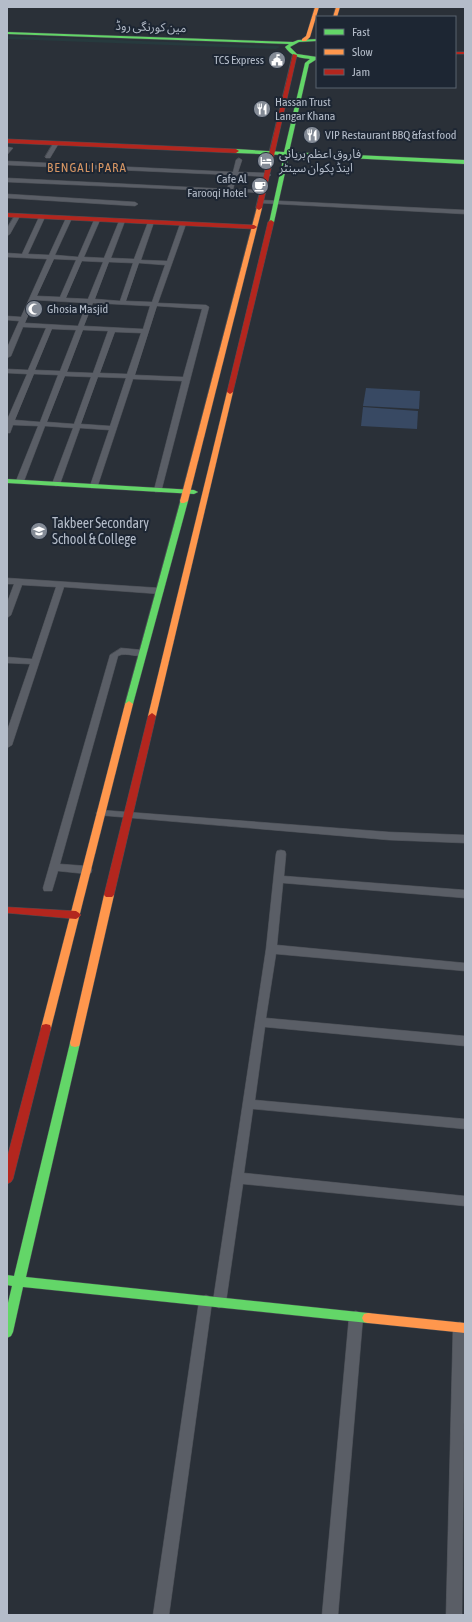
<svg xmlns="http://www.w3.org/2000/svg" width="472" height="1622" viewBox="0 0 472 1622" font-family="'Asap Condensed','Noto Sans Arabic',sans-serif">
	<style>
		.green { fill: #273a3e }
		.water { fill: #384963 }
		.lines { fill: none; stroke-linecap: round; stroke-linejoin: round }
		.street-casing { stroke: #484c53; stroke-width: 1 }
		.fast-casing { stroke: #484c53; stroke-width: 1 }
		.slow-casing { stroke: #484c53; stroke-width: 1 }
		.jam-casing { stroke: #484c53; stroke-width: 1 }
		.street { fill: #5a5e66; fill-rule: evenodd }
		.fast { fill: #63d668; fill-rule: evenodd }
		.slow { fill: #ff974d; fill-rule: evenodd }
		.jam { fill: #b3261e; fill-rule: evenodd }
		.labels { text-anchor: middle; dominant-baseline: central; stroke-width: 4; stroke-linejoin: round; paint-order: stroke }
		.far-street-label { font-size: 12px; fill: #b4bcc9; stroke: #1d2633 }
		.far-poi-label { font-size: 12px; fill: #b4bcc9; stroke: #1d2633; text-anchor: start }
		.far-neighbourhood-label { font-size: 13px; letter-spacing: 1px; fill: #d59563; stroke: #1d2633 }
		.poi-label { font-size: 14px; fill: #b4bcc9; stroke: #1d2633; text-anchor: start }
	</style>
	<rect width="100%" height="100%" fill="#2a3038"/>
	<path class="green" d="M7,36l271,10 2,1 -4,2 -269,-10z"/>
	<g class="water">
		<path d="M366,388l54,3 -1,18 -56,-3z"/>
		<path d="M363,407l55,4 -1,18 -56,-3z"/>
	</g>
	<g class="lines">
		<g class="street-casing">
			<g id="street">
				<path d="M54,142l5,1 -9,15h-4l-1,-1z"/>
				<path d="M8,147l5,1 -6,7z"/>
				<path d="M239,158l3,2 -4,12 30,1 3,2 -3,2 -31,-2 -4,14 30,1 2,1v2l-258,-11v-4l220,11 5,-14 -225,-10v-4l226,11 3,-12z"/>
				<path d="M7,194l128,8 3,2 -3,2 -128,-8z"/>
				<path d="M261,200l204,10v4l-206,-11v-2z"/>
				<path d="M15,215l5,1 -10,18 -3,2v-8z"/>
				<path d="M42,215l3,2 -17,37 21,1 17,-37 3,-2 3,2 -17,37 23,2 16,-37 3,-2 3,2 -16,37 20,1 15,-37 3,-2 3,2 -14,37 23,1 14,-37 3,-2 3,2 -13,38 26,1 13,-37 3,-2 3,2 -28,79 48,2 3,2 -48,185h-6l-1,-2 28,-109 -49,-2 -36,109h-6l-1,-2 19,-56 -29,-2 -20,56 -4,2 -4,-2 21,-56 -28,-2 -21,55 -4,2 -4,-2 22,-55 -25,-1 -3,8h-3v-13l20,-46 -20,-1v-4l21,1 18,-42 -23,-1 -12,29 -4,2v-10l12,-27 -12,-1v-4l14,1 26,-58 -40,-2v-4l15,1 17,-37zM54,259l22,1 -16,37 -23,-1zM82,261l21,1 -15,37 -22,-1zM109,262l24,1 -13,38 -25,-2zM139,263l26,2 -13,37 -26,-1zM35,300l52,3 -9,23 -53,-3zM93,303l57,3 -7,23 -59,-3zM157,306l45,3 -19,68 -48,-2zM52,329l24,1 -16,41 -25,-1zM83,330l25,1 -15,42 -26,-1zM115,332l26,1 -14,41 -27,-1zM34,374l24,1 -18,47 -25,-2zM65,376l26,1 -17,47 -27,-2zM98,377l28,1 -16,48 -29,-2z"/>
				<path d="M7,578l153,10 4,3 -4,3 -96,-7 -52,158 -5,3v-17l23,-67 -23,-1v-6l25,2 24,-72 -34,-2 -11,30 -4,3v-15l7,-19h-7z"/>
				<path d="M121,648l21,2 4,3c-7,7 -19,-2 -28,3l-58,208 27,2 4,1 1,3 -1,3 -4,1 -29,-3 -6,20h-8l-1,-3 67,-233z"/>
				<path d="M101,810l288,22 76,3v8l-76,-3 -292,-25 -1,-2z"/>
				<path d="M281,850l4,1 1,3 -2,22 181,14v8l-182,-15 -6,62 188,18v8l-189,-17 -10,64 199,18v10l-200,-19 -10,73 210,19v10l-212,-20 -9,64 221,23v10l-222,-22 -17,118 -2,4 -5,2 -5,-2 -2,-4 -43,313h-16l46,-314 2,-4 5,-2 5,2 2,4 53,-352 10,-95 1,-3z"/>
				<path d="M356,1311l5,2 2,4 -25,298h-16l27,-298 2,-4z"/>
				<path d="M460,1322l5,2 -3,291h-16l7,-287 2,-4z"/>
			</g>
		</g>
		<g class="fast-casing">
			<g id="fast">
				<path d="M7,32l286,10 5,-2 19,-1v2l-18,1 -9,5 7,7 20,3v2l-8,5 -20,88 176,8v4l-176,-9 -15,67 -5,1 15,-68 -48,-2 -3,-2 3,-2 48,3 21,-89 5,-4c-11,-1 -19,-3 -25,-12l4,-3 -282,-10z"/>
				<path d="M7,479l187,11 4,2 -4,2 -187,-11z"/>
				<path d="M181,499h3l4,2 -55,203 -4,3 -4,-3z"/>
				<path d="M75,1039l4,1 1,3 -54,234 342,36 4,1 2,4 -2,4 -4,1 -345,-36 -10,45 -2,4 -4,2v-31l5,-21 -5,-1v-10l7,1 56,-233 1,-3z"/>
			</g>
		</g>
		<g class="slow-casing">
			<g id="slow">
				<path d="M315,7h4l-9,30 -4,4h-4v-2l4,-3z"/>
				<path d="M336,7h4l-3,10h-4z"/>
				<path d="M257,207l5,1 -74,293 -4,2h-3l-1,-2z"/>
				<path d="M230,390l3,2 -77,324 -4,3 -4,-3 79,-324z"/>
				<path d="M129,701l4,3 -82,324 -1,3 -4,1 -4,-1 -1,-3 84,-324z"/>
				<path d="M109,892l3,1 2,2 -34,148 -1,3 -4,1 -4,-1 -1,-3 34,-148 2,-2z"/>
				<path d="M368,1313l97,10v10l-97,-10 -4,-1 -2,-4 2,-4z"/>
			</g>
		</g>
		<g class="jam-casing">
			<g id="jam">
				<rect x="455" y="52" width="10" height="2"/>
				<path d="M293,54l4,1 -35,153 -3,2 -3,-2z"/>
				<path d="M7,139l229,10 3,2 -3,2 -229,-10z"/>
				<path d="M7,213l247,12 3,2 -3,2 -247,-12z"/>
				<path d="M271,220l3,2 -41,170 -3,2 -3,-2 41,-170z"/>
				<path d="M152,713l4,3 -42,179 -2,2h-6l-2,-2 44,-179z"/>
				<path d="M7,907l69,4 3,2 2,2 -2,2 -3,2 -69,-6z"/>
				<path d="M46,1024l4,1 1,3 -38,151 -2,3 -4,2v-26l34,-130 1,-3z"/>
			</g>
		</g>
		<use href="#street" class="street"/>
		<use href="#fast" class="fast"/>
		<use href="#slow" class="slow"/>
		<use href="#jam" class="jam"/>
	</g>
	<defs>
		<g id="civic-disc" transform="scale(0.9)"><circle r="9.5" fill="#848b96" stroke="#1d2633"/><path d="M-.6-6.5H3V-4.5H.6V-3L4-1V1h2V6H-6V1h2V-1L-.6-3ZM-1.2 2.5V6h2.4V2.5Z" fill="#fff"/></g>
		<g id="restaurant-disc" transform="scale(0.9)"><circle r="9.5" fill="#848b96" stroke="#1d2633"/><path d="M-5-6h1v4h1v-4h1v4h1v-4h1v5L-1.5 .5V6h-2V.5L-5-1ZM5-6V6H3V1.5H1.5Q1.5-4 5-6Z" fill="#fff"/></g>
		<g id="hotel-disc" transform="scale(0.9)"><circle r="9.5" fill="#848b96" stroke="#1d2633"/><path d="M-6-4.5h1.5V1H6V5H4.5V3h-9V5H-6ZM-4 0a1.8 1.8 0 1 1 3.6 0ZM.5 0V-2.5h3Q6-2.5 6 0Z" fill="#fff"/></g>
		<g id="cafe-disc" transform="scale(0.9)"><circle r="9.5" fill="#848b96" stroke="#1d2633"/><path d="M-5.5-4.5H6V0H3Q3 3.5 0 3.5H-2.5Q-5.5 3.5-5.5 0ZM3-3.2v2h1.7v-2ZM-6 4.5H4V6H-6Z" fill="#fff"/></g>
		<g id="mosque-disc" transform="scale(0.9)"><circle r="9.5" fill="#848b96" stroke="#1d2633"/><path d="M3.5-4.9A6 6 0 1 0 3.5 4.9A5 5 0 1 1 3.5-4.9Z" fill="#fff"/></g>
		<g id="university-disc" transform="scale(0.9)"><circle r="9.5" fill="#848b96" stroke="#1d2633"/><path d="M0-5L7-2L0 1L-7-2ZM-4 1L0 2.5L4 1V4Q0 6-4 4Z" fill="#fff"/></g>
	</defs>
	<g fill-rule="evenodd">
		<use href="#civic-disc" x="277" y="60"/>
		<use href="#restaurant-disc" x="262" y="109"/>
		<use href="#restaurant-disc" x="312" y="135"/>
		<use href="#hotel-disc" x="266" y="161"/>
		<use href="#cafe-disc" x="260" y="186"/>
		<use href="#mosque-disc" x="34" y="309"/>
		<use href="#university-disc" x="39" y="531"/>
	</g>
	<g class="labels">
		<g class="far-street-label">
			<text transform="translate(151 27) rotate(2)">مین کورنگی روڈ</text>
		</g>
		<g class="far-poi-label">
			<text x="264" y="60" text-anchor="end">TCS Express</text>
			<text x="275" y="102">Hassan Trust<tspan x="275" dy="14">Langar Khana</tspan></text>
			<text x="325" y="135">VIP Restaurant BBQ &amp;fast food</text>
			<text x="279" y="154">فاروق اعظم بریانی<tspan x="279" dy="14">اینڈ پکوان سینٹر</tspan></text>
			<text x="247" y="179" text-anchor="end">Cafe Al<tspan x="247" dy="14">Farooqi Hotel</tspan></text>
			<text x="47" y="309">Ghosia Masjid</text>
		</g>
		<g class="far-neighbourhood-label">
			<text x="87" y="167">BENGALI PARA</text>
		</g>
		<g class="poi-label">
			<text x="52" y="523">Takbeer Secondary<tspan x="52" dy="16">School &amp; College</tspan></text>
		</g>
	</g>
	<rect width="472" height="1622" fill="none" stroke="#b4bcc9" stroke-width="16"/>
	<rect x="316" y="16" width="140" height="72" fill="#1d2633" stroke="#59626f"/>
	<rect x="324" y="29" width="20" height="6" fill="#63d668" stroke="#59626f"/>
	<text x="352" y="36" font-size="12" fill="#b4bcc9">Fast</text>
	<rect x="324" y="49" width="20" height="6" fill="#ff974d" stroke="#59626f"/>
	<text x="352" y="56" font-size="12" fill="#b4bcc9">Slow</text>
	<rect x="324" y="69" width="20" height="6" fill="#b3261e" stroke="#59626f"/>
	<text x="352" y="76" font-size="12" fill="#b4bcc9">Jam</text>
</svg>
